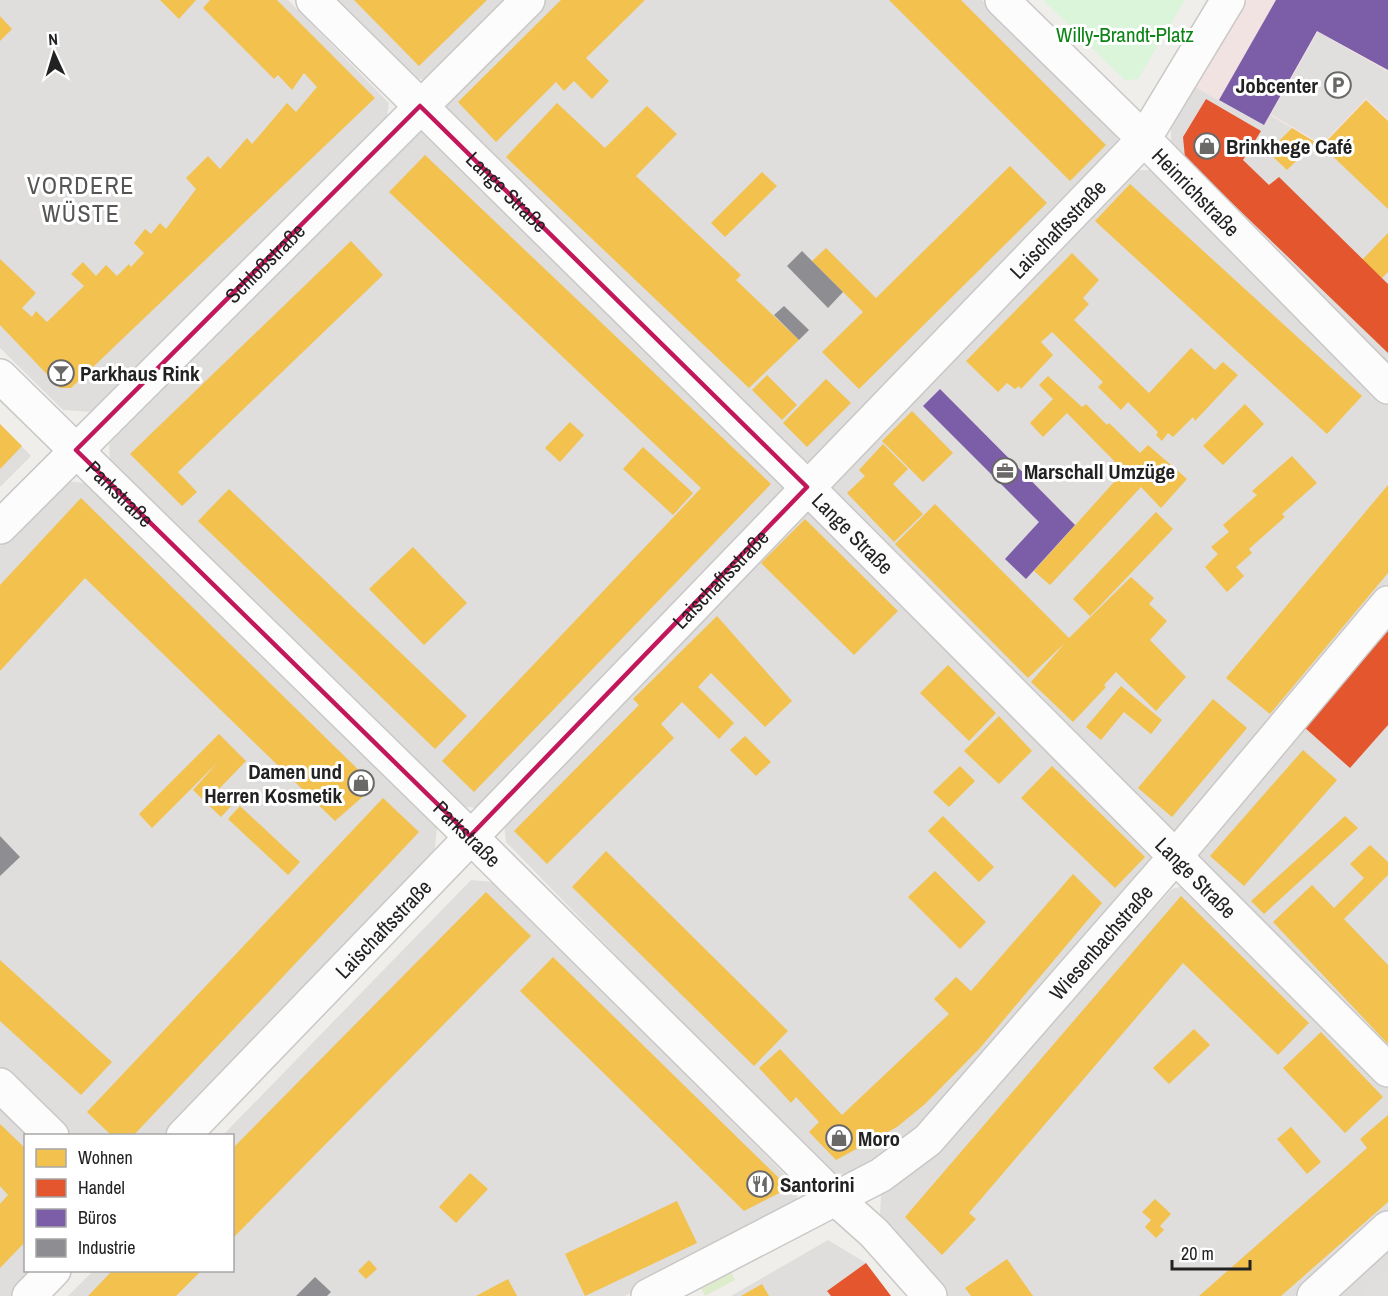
<svg xmlns="http://www.w3.org/2000/svg" width="1388" height="1296" viewBox="0 0 1388 1296" font-family="'Archivo Narrow',sans-serif">
	<style>
		.residential { fill: #dfdedc }
		.commercial { fill: #f1e3e1 }
		.grass { fill: #ddeccb }
		.park { fill: #daf5da }
		.parking { fill: #e0dfde }
		.homes { fill: #f2c14e }
		.shops { fill: #e4572e }
		.offices { fill: #7b5ea7 }
		.industry { fill: #8d8d92 }
		.lines { fill: none; stroke-linecap: round; stroke-linejoin: round }
		.minor-casing { stroke: #c9c8c7; stroke-width: 36 }
		.minor { stroke: #fdfcfc; stroke-width: 33 }
		.marked { fill: none; stroke: #c2185b; stroke-width: 4.5; stroke-linejoin: round }
		.labels { text-anchor: middle; dominant-baseline: central; stroke-width: 6; stroke-linejoin: round; paint-order: stroke }
		.park-label { font-size: 21px; fill: #0c8416; stroke: #fff }
		.poi-label { font-size: 21px; font-weight: bold; fill: #222; stroke: #fff; text-anchor: start }
		.street-label { font-size: 21px; fill: #222; stroke: #fff }
		.quarter-label { font-size: 24px; letter-spacing: 1.5px; fill: #555; stroke: #fff }
	</style>
	<rect width="100%" height="100%" fill="#f0eeeb"/>
	<g class="residential">
		<path d="M0,0h288l101,103 -3,18 -294,291 -29,-2 -63,-62z"/>
		<path d="M331,0h180l-81,80 -21,-2z"/>
		<path d="M545,0h437l136,130 -1,19 -303,312 -14,1 -354,-345 2,-20z"/>
		<path d="M1195,87l69,38 6,-10 52,31 44,-46 22,21v248l-217,-217v-27z"/>
		<path d="M410,132h16l356,346 2,17 -301,313 -19,-1 -354,-343 -1,-20z"/>
		<path d="M1135,170h15l238,234v186l-204,242 -16,1 -337,-337 1,-18z"/>
		<path d="M0,424l31,32 -31,31z"/>
		<path d="M65,481l20,2 352,344 -3,30 -268,278h-95l-71,-68v-521z"/>
		<path d="M812,513l339,335 -1,22 -237,266 -63,39 -23,-3 -321,-330 -2,-19 294,-309z"/>
		<path d="M1388,622v429l-190,-189 -1,-16z"/>
		<path d="M471,880l23,2 305,307 -5,20 -169,87h-557l25,-25 139,-1v-134l-9,-1z"/>
		<path d="M1183,886l205,201v125l-93,84h-348l-67,-82 1,-19 51,-41 240,-265z"/>
		<path d="M0,1101l35,34 -9,1v134l11,1 -24,25h-13z"/>
		<path d="M828,1240l38,23 25,33h-160z"/>
		<path d="M1388,1251v45h-50z"/>
	</g>
	<path class="commercial" d="M1247,0h141v121l-22,-21 -44,46 -52,-31 -6,10 -69,-38z"/>
	<path class="grass" d="M727,1264l8,16 -30,16 -6,-12z"/>
	<path class="park" d="M1043,0h142l-47,79 -13,1z"/>
	<g class="parking">
		<path d="M1318,32l70,40v47l-22,-21 -44,46 -51,-30z"/>
		<path d="M1388,1270v26h-22l-2,-3z"/>
	</g>
	<g class="homes">
		<path d="M160,0h36l-17,19z"/>
		<path d="M210,0h67l98,98 -304,290h-11l-60,-63v-66l36,34 -14,15 10,9 4,-6 11,11 37,-36 -13,-12 12,-12 13,14 10,-11 11,11 12,-12 2,3 13,-14 -10,-10 11,-14 6,5 9,-11 6,6 30,-40 -10,-11 22,-22 12,13 27,-31 5,6 35,-41 9,9 21,-25 -13,-14 -12,17 -14,-15 -4,4 -71,-71z"/>
		<path d="M354,0h133l-68,66z"/>
		<path d="M561,0h84l-59,58 23,23 -17,18 -18,-18 -10,10 -8,-9 -60,60 -38,-40z"/>
		<path d="M889,0h72l145,145 -36,36z"/>
		<path d="M0,16l12,13 -12,12z"/>
		<path d="M1366,100l22,21v88l-66,-63z"/>
		<path d="M557,103l48,45 42,-42 30,28 -41,42 105,99 -5,5 63,60 -50,48 -243,-231z"/>
		<path d="M1292,128l23,14 -28,28 -19,-18z"/>
		<path d="M425,155l346,329 -297,308 -32,-31 259,-273 -312,-296z"/>
		<path d="M1010,166l37,37 -188,186 -37,-37 41,-40 -51,-51 14,-13 50,50z"/>
		<path d="M762,172l15,14 -52,51 -14,-14z"/>
		<path d="M1130,184l232,212 -35,38 -232,-213z"/>
		<path d="M1388,233v39l-6,6 -20,-18z"/>
		<path d="M351,241l32,34 -205,197 19,20 -15,14 -52,-52z"/>
		<path d="M1072,253l27,27 -16,18 6,6 -15,16 75,73 42,-45 24,22 8,-8 15,13 -43,46 -2,-4 -20,20 -5,-4 -6,8 -6,-6 2,-3 -30,-30 -7,8 -23,-23 5,-5 -51,-50 -11,10 12,13 -32,34 -2,-3 -4,3 -8,-6 -9,9 -32,-31z"/>
		<path d="M767,375l30,30 -15,15 -30,-30z"/>
		<path d="M1048,376l34,31 4,-3 21,21 2,-2 31,30 8,-8 39,34 -26,29 -20,-21 -91,98 -16,-14 90,-100 -57,-58 -24,24 -13,-14 23,-24 -14,-14z"/>
		<path d="M826,379l25,24 -44,44 -24,-24z"/>
		<path d="M1245,404l19,20 -41,41 -20,-19z"/>
		<path d="M912,411l41,42 -30,29 -41,-41z"/>
		<path d="M570,422l14,13 -24,27 -15,-14z"/>
		<path d="M0,424l22,22 -22,23z"/>
		<path d="M883,444l25,25 -15,15 30,30 -29,28 -47,-49 18,-17 -6,-6z"/>
		<path d="M643,447l50,46 -20,22 -50,-46z"/>
		<path d="M1292,456l25,27 -35,31 3,3 -36,32 3,4 -16,14 8,9 -17,16 -22,-25 13,-13 -7,-7 18,-15 -6,-7 34,-30 -5,-4z"/>
		<path d="M1388,485v88l-118,141 -44,-36z"/>
		<path d="M229,489l238,227 -32,33 -237,-228z"/>
		<path d="M81,498l294,288 -40,35 -250,-243 -85,93v-86z"/>
		<path d="M935,504l134,134 62,-61 23,21 -5,6 18,17 -17,19 36,37 -30,34 -40,-39 -12,13 2,2 -33,35 -42,-40 34,-39 -37,35 -133,-134z"/>
		<path d="M1156,512l17,17 -83,87 -17,-17z"/>
		<path d="M805,519l93,92 -44,44 -93,-92z"/>
		<path d="M413,547l54,56 -43,42 -55,-56z"/>
		<path d="M717,616l75,85 -27,26 -54,-54 -13,14 36,36 -15,16 -37,-37 -21,22 13,14 -127,126 -33,-33 125,-126 -6,-6z"/>
		<path d="M948,665l48,48 -27,28 -49,-48z"/>
		<path d="M1121,686l41,34 -11,14 -27,-22 -23,28 -15,-13z"/>
		<path d="M1213,699l34,29 -75,89 -34,-29z"/>
		<path d="M999,716l33,35 -33,33 -35,-33z"/>
		<path d="M219,734l27,27 -28,29 15,14 -12,13 -28,-27 25,-28 -66,66 -13,-14z"/>
		<path d="M745,736l26,26 -15,14 -26,-26z"/>
		<path d="M1303,750l34,30 -93,106 -34,-30z"/>
		<path d="M960,766l15,15 -26,26 -16,-15z"/>
		<path d="M1052,766l93,91 -30,31 -94,-90z"/>
		<path d="M383,798l36,34 -286,304h-21l-25,-24z"/>
		<path d="M240,806l60,56 -12,13 -60,-56z"/>
		<path d="M943,816l51,51 -15,15 -51,-51z"/>
		<path d="M1345,816l13,12 -94,86 -13,-13z"/>
		<path d="M1370,845l18,17v13l-44,44 44,46v79l-115,-122 39,-37 22,23 30,-30 -14,-14z"/>
		<path d="M606,851l182,180 -34,35 -182,-179z"/>
		<path d="M935,871l51,51 -26,27 -52,-52z"/>
		<path d="M1073,874l29,29 -122,145 -55,56 -28,23 -61,33 -27,-28 10,-10 -23,-25 -5,6 -32,-35 21,-19 62,66 107,-101 -15,-15 22,-22 15,14z"/>
		<path d="M486,892l45,44 -299,303v-90z"/>
		<path d="M1181,896l128,127 -31,32 -95,-92 -214,250 7,6 -34,36 -37,-38z"/>
		<path d="M553,957l191,187 45,44 -45,23 -224,-220z"/>
		<path d="M0,960l112,102 -31,33 -81,-74z"/>
		<path d="M1194,1029l16,16 -41,39 -16,-16z"/>
		<path d="M1321,1032l62,65 -38,36 -62,-65z"/>
		<path d="M1388,1115v87l-107,94h-82l168,-148 -7,-9z"/>
		<path d="M0,1124l26,25v92l-26,27v-64l8,-9 -8,-9z"/>
		<path d="M1291,1127l30,35 -14,12 -30,-35z"/>
		<path d="M470,1173l18,16 -32,34 -17,-16z"/>
		<path d="M1155,1199l16,15 -11,12 4,4 -8,8 -11,-11 6,-7 -9,-8z"/>
		<path d="M677,1201l20,42 -112,53 -20,-42z"/>
		<path d="M1007,1259l26,37h-62l-6,-8z"/>
		<path d="M369,1260l8,9 -11,10 -8,-8z"/>
		<path d="M113,1270h89l-26,26h-88z"/>
		<path d="M508,1279l9,17h-41z"/>
		<path d="M762,1284l7,12h-28z"/>
	</g>
	<g class="shops">
		<path d="M1206,99l55,32 -18,29 26,25 10,-8 109,107v69l-203,-195 -2,-21z"/>
		<path d="M1388,631v94l-38,43 -46,-41z"/>
		<path d="M866,1263l25,33h-60l-4,-5z"/>
	</g>
	<g class="offices">
		<path d="M1276,0h112v70l-71,-39 -53,94 -45,-25z"/>
		<path d="M940,389l135,136 -49,54 -21,-20 34,-37 -116,-116z"/>
	</g>
	<g class="industry">
		<path d="M802,251l41,41 -15,16 -41,-42z"/>
		<path d="M784,306l25,24 -10,10 -25,-25z"/>
		<path d="M0,836l20,21 -20,19z"/>
		<path d="M315,1277l16,15 -4,4h-31z"/>
	</g>
	<g class="lines">
		<g class="minor-casing">
			<g id="minor">
				<path id="s1" d="M313,0l494,487 581,583"/>
				<path id="s2" d="M1002,0l142,139 244,248"/>
				<path id="s3" d="M0,376l470,460 366,363 38,34 56,63"/>
				<path id="s4" d="M0,527l528,-527"/>
				<path d="M0,1085l52,51"/>
				<path id="s5" d="M183,1136l961,-997 84,-139"/>
				<path d="M29,1296l25,-26"/>
				<path id="s6" d="M648,1296l233,-121 47,-35 247,-283 213,-254"/>
				<path d="M1314,1296l74,-68"/>
			</g>
		</g>
		<use href="#minor" class="minor"/>
	</g>
	<path class="marked" d="M420,106l387,381 -337,349 -394,-386z"/>
	<defs>
		<g id="parking-ring" transform="scale(1.35)"><circle r="9.5" fill="#fff" stroke="#6a6968" stroke-width="1.5"/><path d="M-3.5-5.5H1a3.5 3.5 0 0 1 0 7H-1V5.5H-3.5ZM-1-3.4V-.6H.8a1.4 1.4 0 0 0 0-2.8Z" fill="#6a6968"/></g>
		<g id="shop-ring" transform="scale(1.35)"><circle r="9.5" fill="#fff" stroke="#6a6968" stroke-width="1.5"/><path d="M-5-2.5h2.3a2.7 3.5 0 0 1 5.4 0H5L5.5 6h-11ZM-1.5-2.5h3a1.5 2.3 0 0 0-3 0Z" fill="#6a6968"/></g>
		<g id="bar-ring" transform="scale(1.35)"><circle r="9.5" fill="#fff" stroke="#6a6968" stroke-width="1.5"/><path d="M-6-5H6L.8 .8V4.5H3.5V6h-7V4.5H-.8V.8Z" fill="#6a6968"/></g>
		<g id="office-ring" transform="scale(1.35)"><circle r="9.5" fill="#fff" stroke="#6a6968" stroke-width="1.5"/><path d="M-6-3h4V-5.5h4V-3h4V5H-6ZM-1-4.5V-3h2v-1.5ZM-6 0V1H6V0Z" fill="#6a6968"/></g>
		<g id="restaurant-ring" transform="scale(1.35)"><circle r="9.5" fill="#fff" stroke="#6a6968" stroke-width="1.5"/><path d="M-5-6h1v4h1v-4h1v4h1v-4h1v5L-1.5 .5V6h-2V.5L-5-1ZM5-6V6H3V1.5H1.5Q1.5-4 5-6Z" fill="#6a6968"/></g>
	</defs>
	<g fill-rule="evenodd">
		<use href="#parking-ring" x="1338" y="85"/>
		<use href="#shop-ring" x="1207" y="146"/>
		<use href="#bar-ring" x="61" y="373"/>
		<use href="#office-ring" x="1005" y="471"/>
		<use href="#shop-ring" x="361" y="783"/>
		<use href="#shop-ring" x="839" y="1138"/>
		<use href="#restaurant-ring" x="760" y="1184"/>
	</g>
	<g class="labels">
		<g class="park-label">
			<text x="1125" y="34">Willy-Brandt-Platz</text>
		</g>
		<g class="poi-label">
			<text x="1318" y="85" text-anchor="end">Jobcenter</text>
			<text x="1226" y="146">Brinkhege Café</text>
			<text x="80" y="373">Parkhaus Rink</text>
			<text x="1024" y="471">Marschall Umzüge</text>
			<text x="342" y="771" text-anchor="end">Damen und<tspan x="342" dy="24">Herren Kosmetik</tspan></text>
			<text x="858" y="1138">Moro</text>
			<text x="780" y="1184">Santorini</text>
		</g>
		<g class="street-label">
			<text stroke="none"><textPath href="#s1" startOffset="273">Lange Straße</textPath></text>
			<text stroke="none"><textPath href="#s2" startOffset="273">Heinrichstraße</textPath></text>
			<text stroke="none"><textPath href="#s5" startOffset="1260">Laischaftsstraße</textPath></text>
			<text stroke="none"><textPath href="#s4" startOffset="374">Schloßstraße</textPath></text>
			<text stroke="none"><textPath href="#s3" startOffset="168">Parkstraße</textPath></text>
			<text stroke="none"><textPath href="#s1" startOffset="759">Lange Straße</textPath></text>
			<text stroke="none"><textPath href="#s5" startOffset="774">Laischaftsstraße</textPath></text>
			<text stroke="none"><textPath href="#s3" startOffset="654">Parkstraße</textPath></text>
			<text stroke="none"><textPath href="#s1" startOffset="1245">Lange Straße</textPath></text>
			<text stroke="none"><textPath href="#s5" startOffset="288">Laischaftsstraße</textPath></text>
			<text stroke="none"><textPath href="#s6" startOffset="584">Wiesenbachstraße</textPath></text>
		</g>
		<g class="quarter-label">
			<text x="81" y="185">VORDERE<tspan x="81" dy="28">WÜSTE</tspan></text>
		</g>
	</g>
	<rect x="24" y="1134" width="210" height="138" fill="#ffffff" stroke="#a7a7a7" stroke-width="1.5"/>
	<rect x="36" y="1149" width="30" height="18" fill="#f2c14e" stroke="#a7a7a7" stroke-width="1.5"/>
	<text x="78" y="1164" font-size="18" fill="#222222">Wohnen</text>
	<rect x="36" y="1179" width="30" height="18" fill="#e4572e" stroke="#a7a7a7" stroke-width="1.5"/>
	<text x="78" y="1194" font-size="18" fill="#222222">Handel</text>
	<rect x="36" y="1209" width="30" height="18" fill="#7b5ea7" stroke="#a7a7a7" stroke-width="1.5"/>
	<text x="78" y="1224" font-size="18" fill="#222222">Büros</text>
	<rect x="36" y="1239" width="30" height="18" fill="#8d8d92" stroke="#a7a7a7" stroke-width="1.5"/>
	<text x="78" y="1254" font-size="18" fill="#222222">Industrie</text>
	<g transform="translate(54 54) rotate(356)" stroke="#ffffff" stroke-width="4.5" paint-order="stroke">
	<path d="M0-4.5L10 22L0 15L-10 22Z" fill="#222222"/>
	<text y="-9" font-size="16" font-weight="bold" text-anchor="middle" fill="#222222">N</text>
	</g>
	<path d="M1172 1260v9h78v-9" fill="none" stroke="#222222" stroke-width="3"/>
	<text x="1181" y="1260" font-size="18" fill="#222222" stroke="#ffffff" stroke-width="4.5" paint-order="stroke">20 m</text>
</svg>
